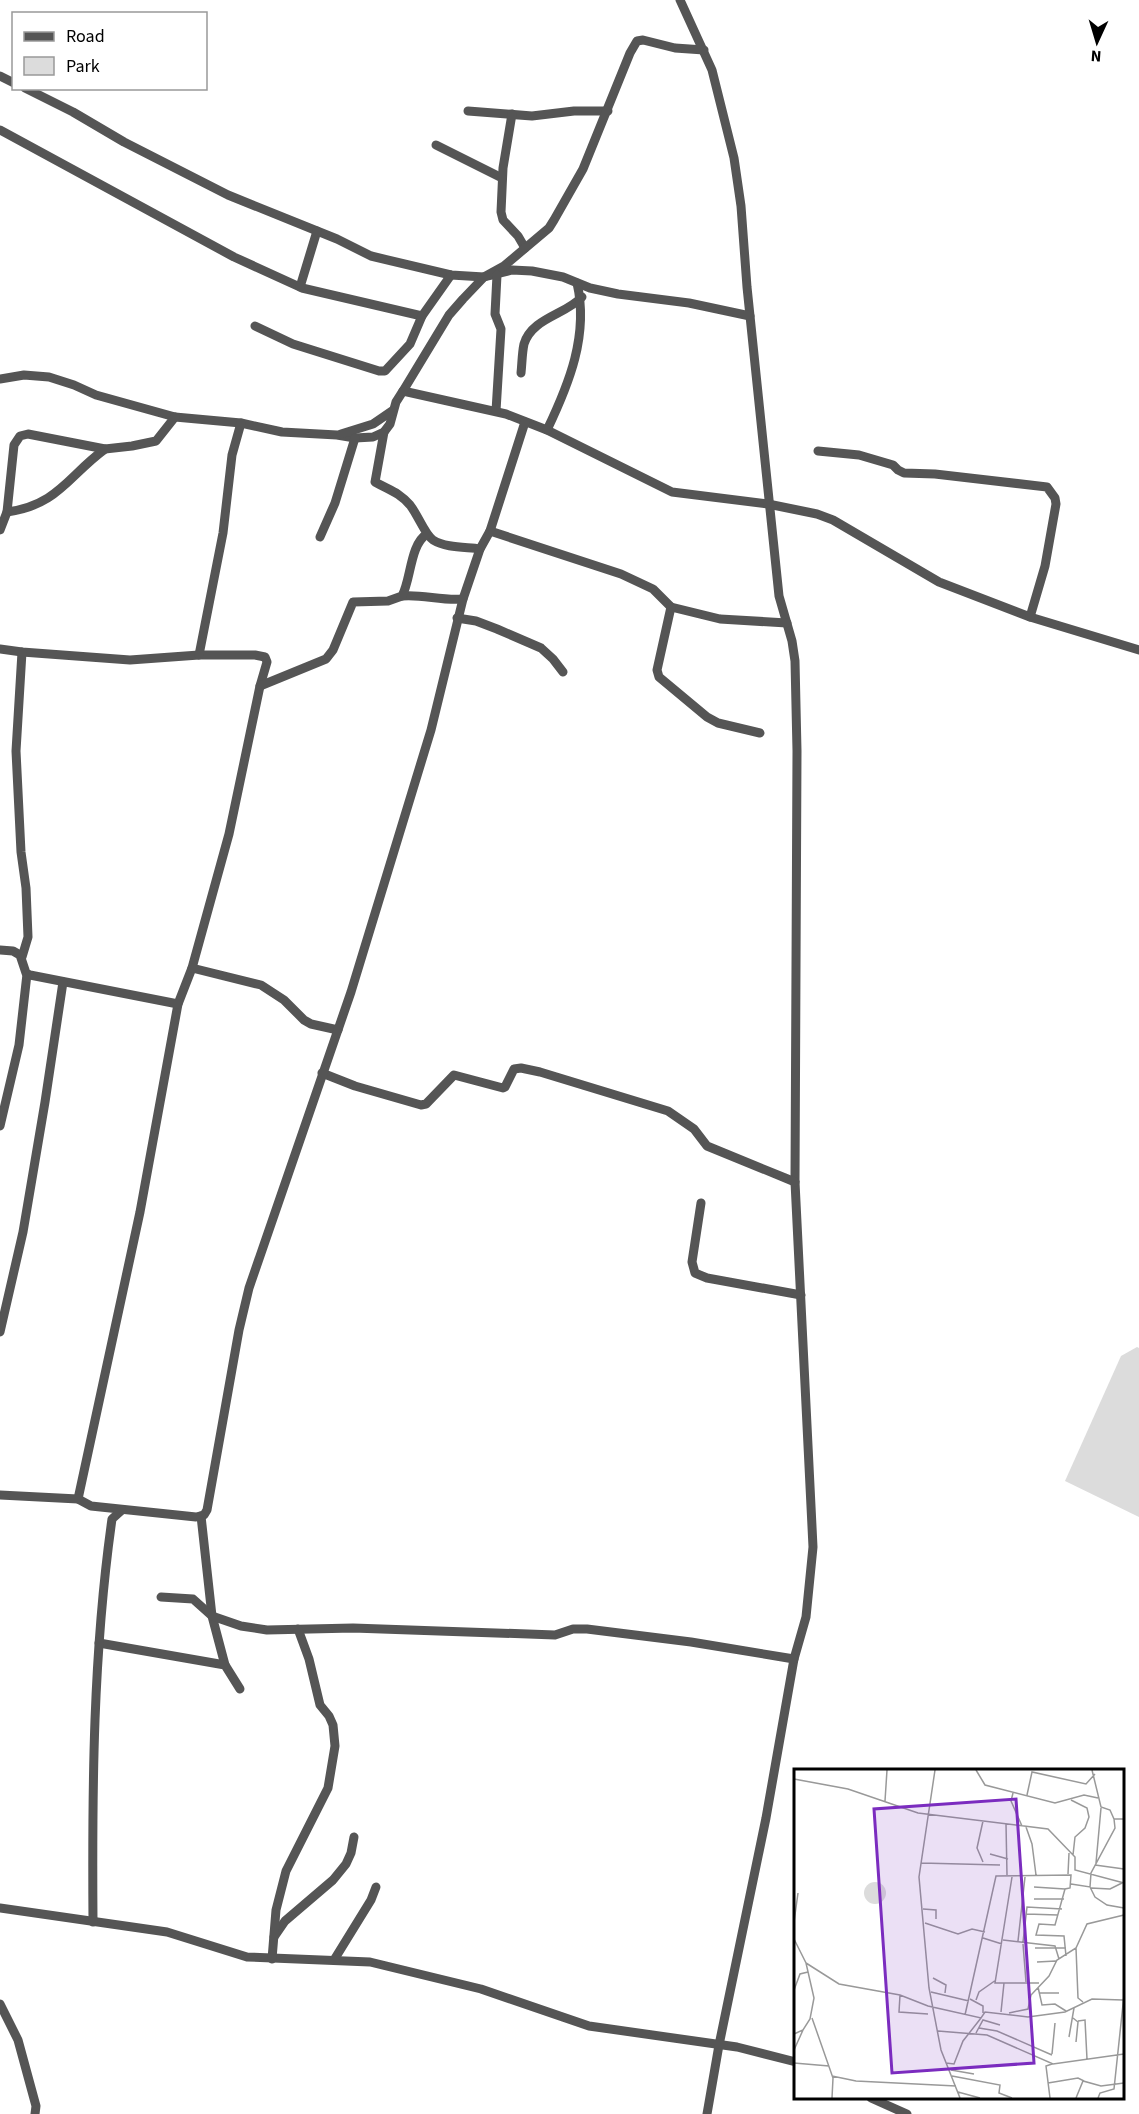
<svg xmlns="http://www.w3.org/2000/svg" width="1139" height="2114" viewBox="0 0 1139 2114" font-family="'Source Sans 3',sans-serif">
	<style>
		.green { fill: #dcdcdc }
		.lines { fill: none; stroke-linecap: round; stroke-linejoin: round }
		.street { stroke: #555; stroke-width: 9 }
		.inset-road { fill: none; stroke: #999; stroke-width: 1.5 }
		.view { fill: #7b2cbf; fill-opacity: 0.15; stroke: #7b2cbf; stroke-width: 3 }
		.inset-edge { fill: none; stroke: #000; stroke-width: 3 }
	</style>
	<rect width="100%" height="100%" fill="#fff"/>
	<path class="green" d="M1137,1347l2,1v169l-74,-36 56,-125z"/>
	<g class="lines">
		<g class="street">
			<path d="M680,0l32,70 22,88 7,48 6,81 32,309 13,45 3,20 2,90 -2,431 18,365 -7,70 -12,42 -28,159 -47,227 -12,69"/>
			<path d="M0,76l14,7"/>
			<path d="M25,88l48,24 51,30 104,53 109,44 34,17 80,19 33,2 28,-7 20,1 31,6 27,11 28,6 71,9 61,13"/>
			<path d="M468,111l64,5 42,-5h34"/>
			<path d="M512,114l-9,54 -2,44 2,8 15,16 7,12"/>
			<path d="M0,130l234,127 68,31 120,28"/>
			<path d="M436,145l66,33"/>
			<path d="M300,287l17,-56"/>
			<path d="M255,326l38,18 86,27h6l25,-27 12,-28 29,-41"/>
			<path d="M521,373c1,-9 1,-20 3,-29 8,-26 41,-29 58,-47"/>
			<path d="M0,379l24,-4 25,2 25,8 22,10 79,22 66,6 41,9 55,3 18,3 18,-1 11,-5 6,-8 6,-22 7,-11 103,23 41,16 125,62 96,12 49,10 16,6 106,62 91,35 109,33"/>
			<path d="M403,391l46,-76 14,-16 21,-22 20,-11 45,-38 5,-8 29,-51 47,-116 7,-12 6,-1 32,8 29,2"/>
			<path d="M496,411l5,-82 -6,-15 2,-39"/>
			<path d="M547,430c22,-46 42,-95 30,-147"/>
			<path d="M384,432l-9,50c14,8 24,10 35,23 8,10 15,30 23,35 13,8 32,7 47,9"/>
			<path d="M341,434l32,-10 19,-13"/>
			<path d="M818,451l41,4 34,10 5,5 6,3 31,1 112,13 8,11 1,6 -11,62 -15,51"/>
			<path d="M7,512c51,-7 61,-36 98,-63"/>
			<path d="M0,530l7,-18 7,-67 6,-9 8,-2 77,15 27,-3 24,-5 19,-24"/>
			<path d="M490,531l131,43 32,15 18,18 49,12 67,4"/>
			<path d="M320,537l15,-34 20,-65"/>
			<path d="M402,596c20,-2 40,5 61,3"/>
			<path d="M671,607l-14,63 2,7 48,40 11,6 42,10"/>
			<path d="M457,618l19,3 21,8 44,19 12,11 10,13"/>
			<path d="M0,649l22,3 108,8 69,-5h56l10,2 2,5 -7,24 -31,148 -37,134 -14,36 -38,208 -62,287"/>
			<path d="M22,652l-6,99 5,101 5,36 2,49 -6,20"/>
			<path d="M199,655l24,-122 9,-78 9,-32"/>
			<path d="M260,686l66,-27 7,-9 20,-48 35,-1 14,-5c9,-16 8,-52 25,-62"/>
			<path d="M0,950l13,1 7,4 6,18 4,2 148,29"/>
			<path d="M192,968l69,17 23,15 20,20 7,4 27,6"/>
			<path d="M322,1073l33,13 66,19 5,-1 28,-29 49,13 2,-1 9,-18 7,-1 19,4 128,39 26,18 13,17 88,36"/>
			<path d="M0,1126l19,-81 8,-71"/>
			<path d="M701,1203l-9,59 3,11 12,5 94,17"/>
			<path d="M0,1332l23,-100 22,-130 18,-120"/>
			<path d="M0,1495l78,4 13,7 105,11 8,-2 3,-5 32,-180 10,-42 102,-296 80,-262 32,-131 17,-50 10,-18 35,-109"/>
			<path d="M201,1516l11,100 13,49"/>
			<path d="M161,1597l32,2 19,17 29,10 26,4 86,-2 202,7 18,-6h14l104,13 103,17"/>
			<path d="M99,1643l126,22 15,24"/>
			<path d="M0,1908l167,24 80,25 123,5 111,27 108,37 148,21 59,15"/>
			<path d="M93,1922c-1,-135 0,-269 19,-403l10,-9"/>
			<path d="M274,1937l11,-16 48,-41 13,-16 5,-11 3,-16"/>
			<path d="M272,1959l4,-49 10,-39 42,-83 7,-42 -2,-21 -4,-9 -9,-11 -11,-46 -11,-30"/>
			<path d="M334,1960l37,-60 5,-13"/>
			<path d="M0,2004l18,36 18,66 -1,8"/>
			<path d="M871,2098l36,16"/>
		</g>
	</g>
	<g transform="translate(794 1769)">
		<rect width="330" height="330" fill="#fff"/>
		<path d="M70 124a11 11 0 1 1 22 0a11 11 0 1 1-22 0Z" fill="#dcdcdc"/>
		<path class="inset-road" d="M141,1l-16,107 10,111 12,62 19,48M182,1l9,15 70,18 29,-8 14,3M298,1l9,37 9,3 4,9h10M0,10l54,10 70,24 130,16 27,28v13l49,13M219,24l-2,8 11,25M233,26l5,-23 54,12 9,-10M277,31l16,8 2,9 -4,11 -10,9 -2,18M91,32l2,-31M212,55l1,51M232,58l6,17 4,31M196,85l18,5M189,93l-6,-14 6,-27M127,94l79,2M302,94l5,-55M301,96l29,4M274,105l1,-21M218,108l-17,106h44M277,115l19,3 1,-14 24,-45 -1,-9M240,118l31,2M296,118l5,10 12,8 17,3M297,119l19,1 12,-6M240,130h30M129,140l13,1v9M232,145l32,1M0,153l4,-29M131,154l33,11 14,-5 13,3M189,169l19,6M0,170l12,24 8,35 -4,21 -7,11 -9,4M209,171l52,6 4,13M224,172l7,-64M229,173l4,-35 35,2M229,175l3,38M241,179h31M282,179l2,50 5,4M243,193l19,-1M12,194l33,21 61,11 28,11 53,12 4,-6 43,5 37,-5 27,-13 31,1M139,209l13,7 -1,8M244,218l4,18 13,-1 11,7M0,221l6,-16 8,-2M137,223l38,9M245,224h20M106,226l-1,17 29,2M176,230l13,7v7M182,231l3,-8 17,-12M207,243l3,-29M215,244l19,-4 3,-14 18,-19 8,-16 19,-12 11,-24 37,-9M171,246l31,-139 75,-1 -1,13 -5,1 -10,36 -16,-1 -3,11 28,1 2,20M18,249l21,60 -1,20M279,249l5,4 -2,20M284,252l7,-1 2,39M185,259l18,3 55,24M144,262l49,4 66,29 71,-10M182,264l7,-13 17,5M275,268l5,-29M0,281l9,-20M258,285l3,-31M0,294l35,3M152,294l8,1 9,-23 18,-23M157,301l23,4M38,307l24,5 100,5M158,307l48,9 -1,8 13,5M254,314l30,-5 6,3M164,323l22,6M256,329l-4,-32 6,-2M282,329l7,-17 18,5 23,-3M304,329l2,-5 14,-4 10,-94"/>
		<path class="view" d="M222,30l18,264 -142,10 -18,-264z"/>
		<rect width="330" height="330" class="inset-edge"/>
	</g>
	<rect x="12" y="12" width="195" height="78" fill="#ffffff" stroke="#999999" stroke-width="1.5"/>
	<rect x="24" y="32" width="30" height="9" fill="#555555" stroke="#999999" stroke-width="1.5"/>
	<text x="66" y="42" font-size="18" fill="#000000">Road</text>
	<rect x="24" y="57" width="30" height="18" fill="#dcdcdc" stroke="#999999" stroke-width="1.5"/>
	<text x="66" y="72" font-size="18" fill="#000000">Park</text>
	<g transform="translate(1097 42) rotate(184)" stroke="#ffffff" stroke-width="4.5" paint-order="stroke">
	<path d="M0-4.5L10 22L0 15L-10 22Z" fill="#000000"/>
	<text y="-9" font-size="16" font-weight="bold" text-anchor="middle" fill="#000000">N</text>
	</g>
</svg>
